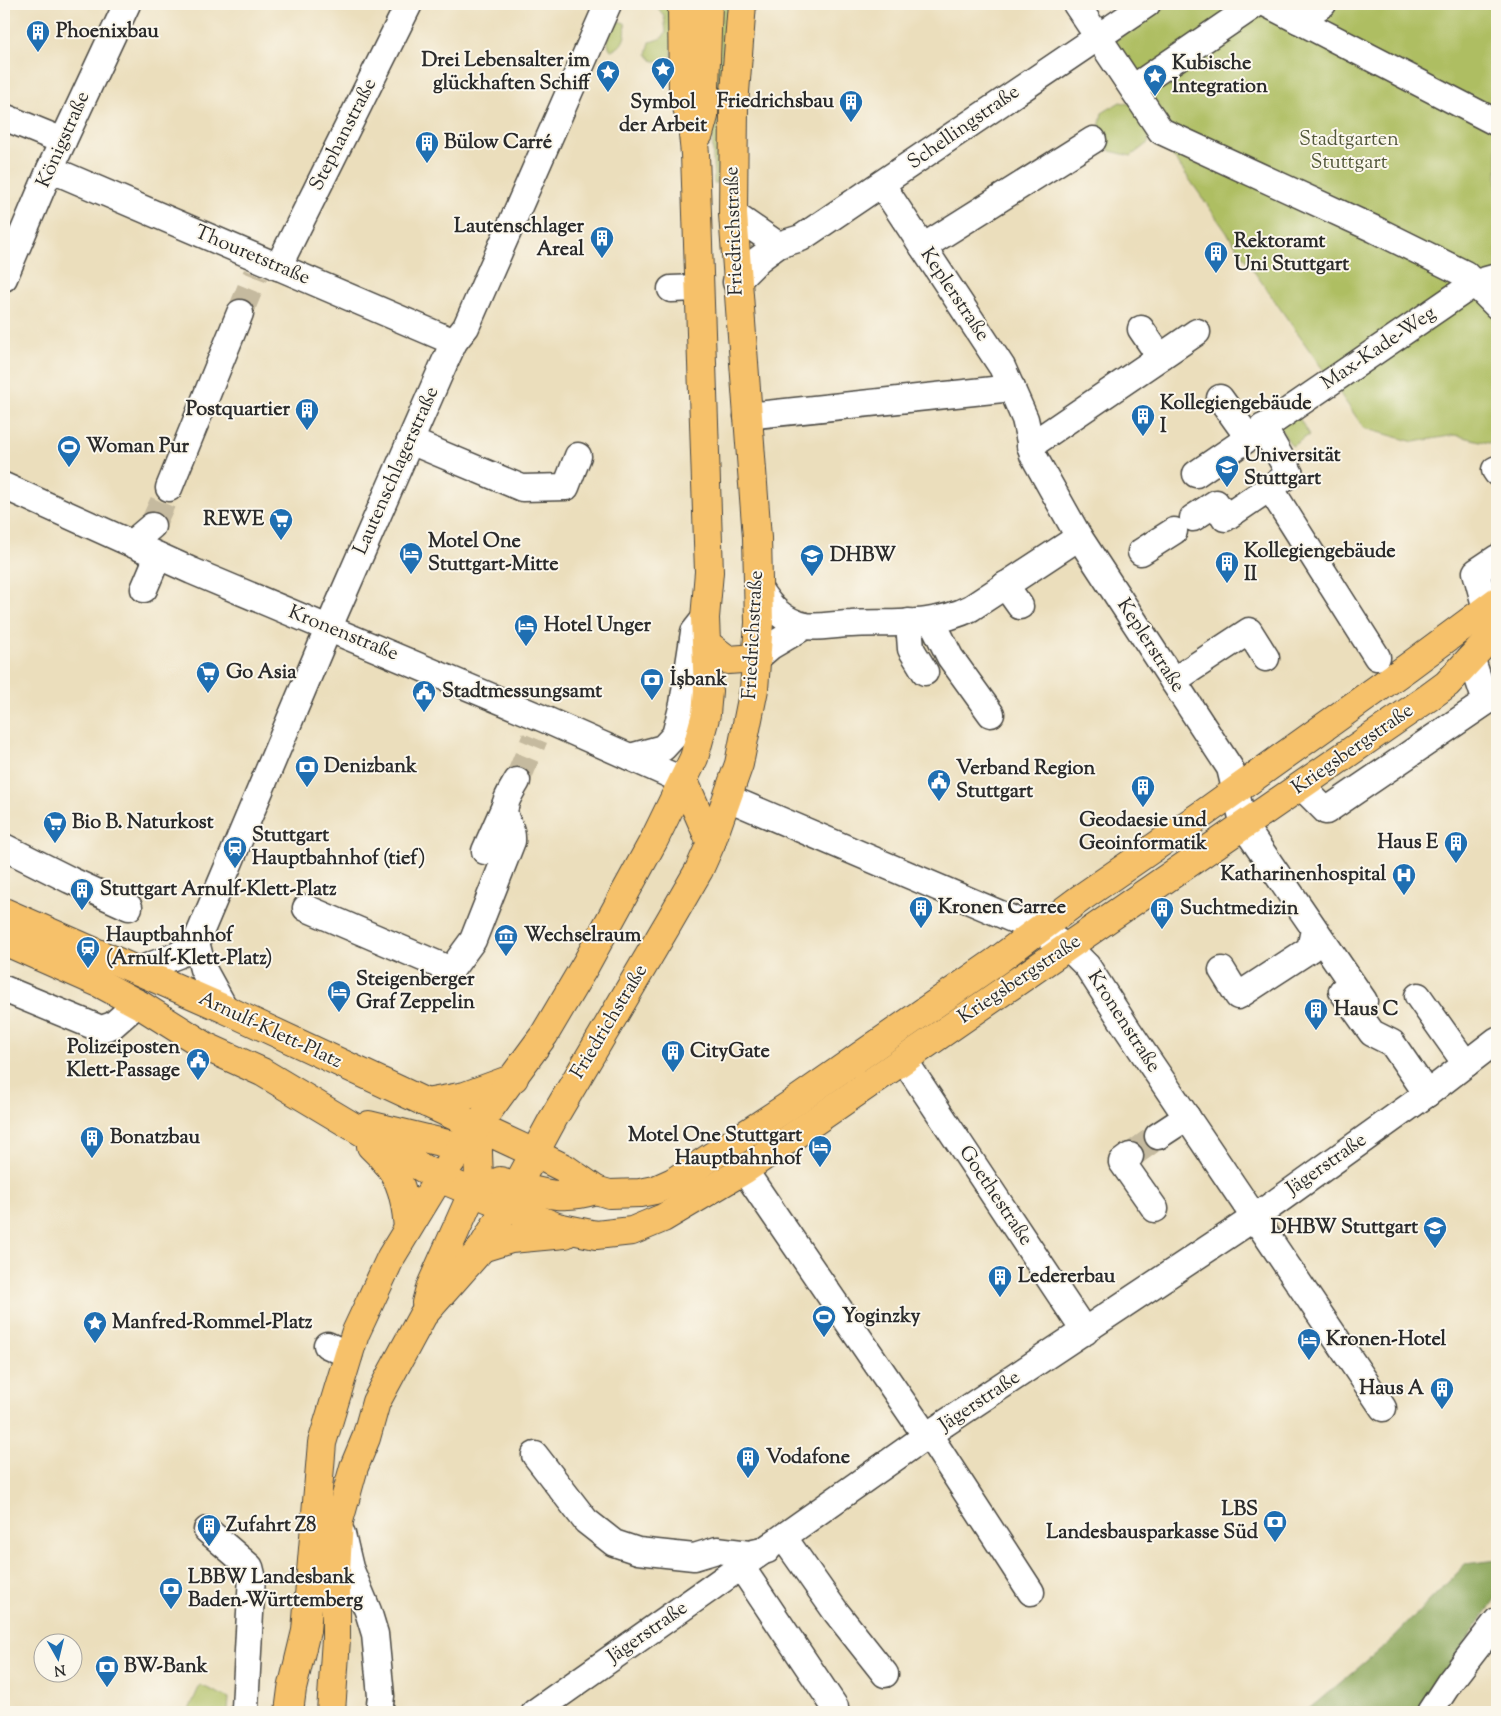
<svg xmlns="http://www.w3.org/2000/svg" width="1501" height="1716" viewBox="0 0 1501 1716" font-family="'Sorts Mill Goudy',serif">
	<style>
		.green { fill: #aebe62; stroke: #6c7446 }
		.forest { fill: #8aa558; stroke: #5a6842 }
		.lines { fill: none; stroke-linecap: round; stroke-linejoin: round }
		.minor-tunnel { stroke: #c5ba9f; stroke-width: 26; stroke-dasharray: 26 13; stroke-linecap: butt }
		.minor-casing { stroke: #484641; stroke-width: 29 }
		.major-casing { stroke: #484641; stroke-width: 30 }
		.minor { stroke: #fff; stroke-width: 26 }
		.major { stroke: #f6c16b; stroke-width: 28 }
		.labels { text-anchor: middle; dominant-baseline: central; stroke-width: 4; stroke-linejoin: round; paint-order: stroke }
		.poi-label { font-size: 20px; font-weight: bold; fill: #2b2b2b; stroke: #fbf7ec; text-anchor: start }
		.street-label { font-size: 20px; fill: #2b2b2b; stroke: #fbf7ec }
		.park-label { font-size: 20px; fill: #52573c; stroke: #fbf7ec }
	</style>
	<rect width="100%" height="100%" fill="#fbf7ec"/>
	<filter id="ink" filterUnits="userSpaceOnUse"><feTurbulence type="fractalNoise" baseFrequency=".02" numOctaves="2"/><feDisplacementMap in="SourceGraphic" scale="10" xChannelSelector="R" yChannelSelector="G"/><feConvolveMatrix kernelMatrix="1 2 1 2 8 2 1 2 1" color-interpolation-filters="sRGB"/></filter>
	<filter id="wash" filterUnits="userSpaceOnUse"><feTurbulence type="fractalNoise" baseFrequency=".0096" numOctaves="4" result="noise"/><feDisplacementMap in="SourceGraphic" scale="20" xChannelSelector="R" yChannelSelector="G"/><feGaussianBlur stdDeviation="1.12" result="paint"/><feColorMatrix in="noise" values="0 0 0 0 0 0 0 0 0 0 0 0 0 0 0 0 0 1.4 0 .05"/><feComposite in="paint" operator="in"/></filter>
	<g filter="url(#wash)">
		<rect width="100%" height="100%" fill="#ebdebc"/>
		<g class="green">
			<path d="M655,4h17v57h-19l-6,-7 3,-12 12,-4 4,-6 -2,-16z"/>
			<path d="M715,4h14l-8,78 -4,101h-3l-3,-70z"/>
			<path d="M1170,4h327v441l-42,-10 -41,7 -50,-14 -196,-279 3,-5 -19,-21 -4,20 -17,13 -21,-5 -12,-17 4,-21 18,-11 20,4 -37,-58z"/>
			<path d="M618,21l7,2c2,11 -1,25 -14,27 -7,-9 -2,-22 7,-29z"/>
			<path d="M1298,416l11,19 -17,11 -13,-19z"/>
			<path d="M200,1685l29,13 -1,14h-40z"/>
		</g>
		<path class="forest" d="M1497,1560v37l-80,115h-112l83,-69 78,-79z"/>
	</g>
	<g filter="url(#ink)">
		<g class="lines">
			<g class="minor-tunnel">
				<path d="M240,313l16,-39"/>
				<path d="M152,526l17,-38"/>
				<path d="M517,781l18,-43"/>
				<path d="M1130,1156l28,-20"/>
			</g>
			<g class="minor-casing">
				<g id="minor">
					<path d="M1076,4l85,127 213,98 91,45 32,32"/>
					<path d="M1267,4l230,119"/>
					<path d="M1298,20l25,-16"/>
					<path d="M1133,88l123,-84"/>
					<path d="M4,117l59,24"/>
					<path d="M50,169l404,173"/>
					<path d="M882,185l120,182 23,52 8,36 46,82 151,231 14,58 120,175"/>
					<path d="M733,214l45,31"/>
					<path d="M923,247l170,-107"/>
					<path d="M278,267l131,-263"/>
					<path d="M4,278l46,-109 77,-165"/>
					<path d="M736,282l23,-23 19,-14 23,-7 346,-234"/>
					<path d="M671,289l28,-1"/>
					<path d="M1141,329l19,28"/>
					<path d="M1220,398l28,39"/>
					<path d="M747,416l265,-28"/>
					<path d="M410,441l112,47 44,-1 12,-31"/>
					<path d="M1030,446l167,-114"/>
					<path d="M1497,469l-2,1 2,3"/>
					<path d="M1196,474l279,-191 22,-6"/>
					<path d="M4,486l188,85 352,148 140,62"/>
					<path d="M169,488l71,-175"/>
					<path d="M1270,488l107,169"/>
					<path d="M1193,518l23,-15 9,15 65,-44 -27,-47"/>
					<path d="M132,543l20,-17"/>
					<path d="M1141,552l33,-21"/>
					<path d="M1005,585l15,21"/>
					<path d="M144,589l14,-33"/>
					<path d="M759,589c11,18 24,32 46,37 14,2 32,-2 46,-2 40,-2 83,3 120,-16l108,-71"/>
					<path d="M1486,609l-10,-37 21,-14"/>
					<path d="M932,621l18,36 41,57"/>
					<path d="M909,622l2,27 14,23"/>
					<path d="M757,658l14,-12 34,-20"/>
					<path d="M1173,681l76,-50 17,27"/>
					<path d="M630,757l33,-9 12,-13 8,-31 11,-72 11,-14"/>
					<path d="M1301,786l25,25 160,-109 -15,-45"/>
					<path d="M728,798l310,132 31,18 18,18 41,64 255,378"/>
					<path d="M4,847l66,33 59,27"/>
					<path d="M485,851l20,-45"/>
					<path d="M306,908l145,62 22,-30 39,-99c1,-14 -5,-15 -7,-26 -3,-11 7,-25 12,-34"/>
					<path d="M196,942l7,27 22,40"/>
					<path d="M139,970l39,-15 18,-13 139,-329 108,-247 11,-24 12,-15 142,-323"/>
					<path d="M1222,970l16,26 72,-47 4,-19"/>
					<path d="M4,989l97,40 12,-4 25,-22"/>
					<path d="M1342,991l30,42 20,10 35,51"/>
					<path d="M1418,996l48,68"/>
					<path d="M904,1060l181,272"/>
					<path d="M1158,1136l29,-19"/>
					<path d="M1130,1156l-8,6 33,47"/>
					<path d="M744,1170l182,266"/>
					<path d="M327,1345l22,10"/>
					<path d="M929,1435l102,157"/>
					<path d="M535,1455l51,66 28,22 24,8 56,6 23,-7 32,4 18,-4"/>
					<path d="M207,1530l43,37 2,8 -7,133"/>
					<path d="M342,1534l8,34 18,43 7,23 6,62 -2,16"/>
					<path d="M784,1538l52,74 49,62"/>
					<path d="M742,1568l93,139 -1,5"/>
					<path d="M535,1712l391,-276 328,-218 173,-124 70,-54"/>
					<path d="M1430,1712l19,-29 48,-62"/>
				</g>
			</g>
			<g class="major-casing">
				<g id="major">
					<path d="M699,134l5,-18 4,-112"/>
					<path d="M707,644l21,16 29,-2"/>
					<path d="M684,781l27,62"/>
					<path d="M4,912l221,97 309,144 32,16 30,21 13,4 31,-1 15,-3 18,-8 114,-75 211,-147 83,-62 123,-85 204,-146 89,-66"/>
					<path d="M4,941l95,42 43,23 65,41 55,25 177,106 118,49 39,8 36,-4 31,-13 81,-48 684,-472 19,-14 50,-54"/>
					<path d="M426,1103l39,-7 49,-18"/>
					<path d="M369,1125l79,19 30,4"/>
					<path d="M371,1146c28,26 34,44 37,82"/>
					<path d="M500,1181c37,10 58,21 96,9"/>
					<path d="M482,1248l29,-9 54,-5"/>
					<path d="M426,1303l4,-15 49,-110 -2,-50"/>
					<path d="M289,1712l3,-23 14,-58 16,-188 33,-109 36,-77 48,-79 105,-143 42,-71 68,-124 40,-82 12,-44 2,-23 -3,-73 4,-46 -14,-418 -3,-30 -9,-30 -1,-90"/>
					<path d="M331,1712l5,-73v-69l3,-49 15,-54 12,-29 10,-36 47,-87 59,-67 12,-20 59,-109 116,-197 30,-52 12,-27 28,-79 15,-75 5,-66 -2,-85 -24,-324 1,-109 8,-101"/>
				</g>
			</g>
			<use href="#minor" class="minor"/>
			<use href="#major" class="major"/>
		</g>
	</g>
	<defs>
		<g id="building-pin" transform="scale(1.25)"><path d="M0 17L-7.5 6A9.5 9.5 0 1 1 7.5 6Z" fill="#1f6fb2" stroke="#fbf7ec"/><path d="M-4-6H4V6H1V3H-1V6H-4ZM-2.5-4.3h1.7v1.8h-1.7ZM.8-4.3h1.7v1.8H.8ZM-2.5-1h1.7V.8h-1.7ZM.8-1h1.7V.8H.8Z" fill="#fff"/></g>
		<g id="sight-pin" transform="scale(1.25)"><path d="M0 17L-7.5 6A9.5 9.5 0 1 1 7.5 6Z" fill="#1f6fb2" stroke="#fbf7ec"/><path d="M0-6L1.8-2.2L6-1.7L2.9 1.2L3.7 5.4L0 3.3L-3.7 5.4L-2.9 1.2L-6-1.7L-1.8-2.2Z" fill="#fff"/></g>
		<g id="stadium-pin" transform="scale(1.25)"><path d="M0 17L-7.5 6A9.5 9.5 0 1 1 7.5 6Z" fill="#1f6fb2" stroke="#fbf7ec"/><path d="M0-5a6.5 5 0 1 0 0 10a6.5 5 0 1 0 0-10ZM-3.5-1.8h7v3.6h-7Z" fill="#fff"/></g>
		<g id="university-pin" transform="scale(1.25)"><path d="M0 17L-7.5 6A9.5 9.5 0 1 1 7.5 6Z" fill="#1f6fb2" stroke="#fbf7ec"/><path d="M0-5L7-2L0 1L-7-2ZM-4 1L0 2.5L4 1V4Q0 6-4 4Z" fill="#fff"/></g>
		<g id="supermarket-pin" transform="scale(1.25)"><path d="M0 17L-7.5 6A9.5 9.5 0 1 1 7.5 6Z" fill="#1f6fb2" stroke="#fbf7ec"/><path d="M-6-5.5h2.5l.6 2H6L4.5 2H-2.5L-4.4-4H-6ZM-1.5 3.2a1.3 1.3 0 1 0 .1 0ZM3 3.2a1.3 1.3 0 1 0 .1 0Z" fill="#fff"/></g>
		<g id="hotel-pin" transform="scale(1.25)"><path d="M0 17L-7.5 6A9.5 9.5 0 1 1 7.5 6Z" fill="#1f6fb2" stroke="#fbf7ec"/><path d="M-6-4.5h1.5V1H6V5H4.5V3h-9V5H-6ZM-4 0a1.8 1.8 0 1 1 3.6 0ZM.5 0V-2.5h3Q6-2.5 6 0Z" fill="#fff"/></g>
		<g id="bank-pin" transform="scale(1.25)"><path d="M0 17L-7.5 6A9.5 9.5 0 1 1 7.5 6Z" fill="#1f6fb2" stroke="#fbf7ec"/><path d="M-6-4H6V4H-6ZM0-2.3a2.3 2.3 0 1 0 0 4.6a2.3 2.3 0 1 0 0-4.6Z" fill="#fff"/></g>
		<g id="civic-pin" transform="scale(1.25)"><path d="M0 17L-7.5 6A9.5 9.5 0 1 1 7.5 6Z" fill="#1f6fb2" stroke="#fbf7ec"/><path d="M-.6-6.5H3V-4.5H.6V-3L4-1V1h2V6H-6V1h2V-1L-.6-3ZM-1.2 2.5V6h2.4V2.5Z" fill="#fff"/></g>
		<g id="station-pin" transform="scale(1.25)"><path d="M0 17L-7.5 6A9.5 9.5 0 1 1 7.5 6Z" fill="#1f6fb2" stroke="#fbf7ec"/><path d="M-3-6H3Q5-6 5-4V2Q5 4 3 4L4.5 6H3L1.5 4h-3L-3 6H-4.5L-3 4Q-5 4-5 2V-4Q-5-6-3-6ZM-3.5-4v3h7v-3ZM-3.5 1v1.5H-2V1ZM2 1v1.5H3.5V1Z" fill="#fff"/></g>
		<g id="hospital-pin" transform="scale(1.25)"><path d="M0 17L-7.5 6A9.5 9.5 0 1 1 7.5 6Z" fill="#1f6fb2" stroke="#fbf7ec"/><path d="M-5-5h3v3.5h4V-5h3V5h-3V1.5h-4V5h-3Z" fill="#fff"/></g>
		<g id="museum-pin" transform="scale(1.25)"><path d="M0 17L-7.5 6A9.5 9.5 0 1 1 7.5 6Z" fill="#1f6fb2" stroke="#fbf7ec"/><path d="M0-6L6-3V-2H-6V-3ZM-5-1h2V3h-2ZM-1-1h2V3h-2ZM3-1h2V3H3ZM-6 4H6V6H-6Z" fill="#fff"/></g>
	</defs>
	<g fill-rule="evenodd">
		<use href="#building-pin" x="38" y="32"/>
		<use href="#sight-pin" x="663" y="69"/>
		<use href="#sight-pin" x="608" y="72"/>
		<use href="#sight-pin" x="1155" y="76"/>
		<use href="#building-pin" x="851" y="102"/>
		<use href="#building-pin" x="427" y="143"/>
		<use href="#building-pin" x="602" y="238"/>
		<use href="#building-pin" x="1216" y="253"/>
		<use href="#building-pin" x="307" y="410"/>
		<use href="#building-pin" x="1143" y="416"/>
		<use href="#stadium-pin" x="69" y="447"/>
		<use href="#university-pin" x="1227" y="467"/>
		<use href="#supermarket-pin" x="281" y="520"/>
		<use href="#hotel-pin" x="411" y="554"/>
		<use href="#university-pin" x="812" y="556"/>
		<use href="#building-pin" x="1227" y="563"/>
		<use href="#hotel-pin" x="526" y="626"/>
		<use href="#supermarket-pin" x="208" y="673"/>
		<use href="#bank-pin" x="652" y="680"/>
		<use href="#civic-pin" x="424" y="692"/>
		<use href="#bank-pin" x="307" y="767"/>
		<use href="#civic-pin" x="939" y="781"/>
		<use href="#building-pin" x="1143" y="787"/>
		<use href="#supermarket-pin" x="55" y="823"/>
		<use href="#building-pin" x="1456" y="843"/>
		<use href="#station-pin" x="235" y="848"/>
		<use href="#hospital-pin" x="1404" y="875"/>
		<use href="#building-pin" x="82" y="890"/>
		<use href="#building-pin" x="921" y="908"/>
		<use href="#building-pin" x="1162" y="909"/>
		<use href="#museum-pin" x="506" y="936"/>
		<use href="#station-pin" x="88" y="948"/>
		<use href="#hotel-pin" x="339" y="992"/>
		<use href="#building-pin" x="1316" y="1010"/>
		<use href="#building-pin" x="673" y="1052"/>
		<use href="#civic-pin" x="198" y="1060"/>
		<use href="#building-pin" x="92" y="1138"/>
		<use href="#hotel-pin" x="820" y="1147"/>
		<use href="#university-pin" x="1435" y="1228"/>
		<use href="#building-pin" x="1000" y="1277"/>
		<use href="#stadium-pin" x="824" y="1317"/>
		<use href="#sight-pin" x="95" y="1323"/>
		<use href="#hotel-pin" x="1309" y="1340"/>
		<use href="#building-pin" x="1442" y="1389"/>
		<use href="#building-pin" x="748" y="1458"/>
		<use href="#bank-pin" x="1275" y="1522"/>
		<use href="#building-pin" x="209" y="1526"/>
		<use href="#bank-pin" x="171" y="1589"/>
		<use href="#bank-pin" x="107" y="1667"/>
	</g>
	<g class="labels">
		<g class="poi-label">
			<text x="56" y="32">Phoenixbau</text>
			<text x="590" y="61" text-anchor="end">Drei Lebensalter im<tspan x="590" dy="23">glückhaften Schiff</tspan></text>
			<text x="1172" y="64">Kubische<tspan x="1172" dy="23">Integration</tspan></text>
			<text x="834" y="102" text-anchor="end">Friedrichsbau</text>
			<text x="663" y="103" text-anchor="middle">Symbol<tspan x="663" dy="23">der Arbeit</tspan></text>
			<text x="444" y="143">Bülow Carré</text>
			<text x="584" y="227" text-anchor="end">Lautenschlager<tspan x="584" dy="23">Areal</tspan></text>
			<text x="1234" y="242">Rektoramt<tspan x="1234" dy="23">Uni Stuttgart</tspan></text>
			<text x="1160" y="404">Kollegiengebäude<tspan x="1160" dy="23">I</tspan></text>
			<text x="290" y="410" text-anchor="end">Postquartier</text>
			<text x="86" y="447">Woman Pur</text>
			<text x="1244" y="456">Universität<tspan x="1244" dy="23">Stuttgart</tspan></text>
			<text x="264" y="520" text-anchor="end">REWE</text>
			<text x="428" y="542">Motel One<tspan x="428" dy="23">Stuttgart-Mitte</tspan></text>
			<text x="1244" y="552">Kollegiengebäude<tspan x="1244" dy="23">II</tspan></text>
			<text x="830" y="556">DHBW</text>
			<text x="544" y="626">Hotel Unger</text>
			<text x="226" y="673">Go Asia</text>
			<text x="670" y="680">İşbank</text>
			<text x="442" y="692">Stadtmessungsamt</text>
			<text x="324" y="767">Denizbank</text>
			<text x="956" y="769">Verband Region<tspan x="956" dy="23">Stuttgart</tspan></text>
			<text x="1143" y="821" text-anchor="middle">Geodaesie und<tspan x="1143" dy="23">Geoinformatik</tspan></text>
			<text x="72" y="823">Bio B. Naturkost</text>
			<text x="252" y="836">Stuttgart<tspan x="252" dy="23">Hauptbahnhof (tief)</tspan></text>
			<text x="1438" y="843" text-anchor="end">Haus E</text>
			<text x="1386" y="875" text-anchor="end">Katharinenhospital</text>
			<text x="100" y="890">Stuttgart Arnulf-Klett-Platz</text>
			<text x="938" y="908">Kronen Carree</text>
			<text x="1180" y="909">Suchtmedizin</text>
			<text x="106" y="936">Hauptbahnhof<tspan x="106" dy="23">(Arnulf-Klett-Platz)</tspan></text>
			<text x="524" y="936">Wechselraum</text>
			<text x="356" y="980">Steigenberger<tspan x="356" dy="23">Graf Zeppelin</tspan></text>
			<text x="1334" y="1010">Haus C</text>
			<text x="180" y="1048" text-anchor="end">Polizeiposten<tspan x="180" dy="23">Klett-Passage</tspan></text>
			<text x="690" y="1052">CityGate</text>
			<text x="802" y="1136" text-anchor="end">Motel One Stuttgart<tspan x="802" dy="23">Hauptbahnhof</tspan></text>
			<text x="110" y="1138">Bonatzbau</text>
			<text x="1418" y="1228" text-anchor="end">DHBW Stuttgart</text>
			<text x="1018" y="1277">Ledererbau</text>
			<text x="842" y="1317">Yoginzky</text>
			<text x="112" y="1323">Manfred-Rommel-Platz</text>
			<text x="1326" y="1340">Kronen-Hotel</text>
			<text x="1424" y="1389" text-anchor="end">Haus A</text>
			<text x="766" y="1458">Vodafone</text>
			<text x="1258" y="1510" text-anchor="end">LBS<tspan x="1258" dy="23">Landesbausparkasse Süd</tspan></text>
			<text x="226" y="1526">Zufahrt Z8</text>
			<text x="188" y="1578">LBBW Landesbank<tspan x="188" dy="23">Baden-Württemberg</tspan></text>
			<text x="124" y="1667">BW-Bank</text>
		</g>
		<g class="street-label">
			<text transform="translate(964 128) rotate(-35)">Schellingstraße</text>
			<text transform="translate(344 135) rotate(-63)">Stephanstraße</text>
			<text transform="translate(64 140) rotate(-66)">Königstraße</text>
			<text transform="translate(735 231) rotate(-92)">Friedrichstraße</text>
			<text transform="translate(252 256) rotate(23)">Thouretstraße</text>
			<text transform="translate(954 295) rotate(56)">Keplerstraße</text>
			<text transform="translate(1379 349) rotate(-34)">Max-Kade-Weg</text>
			<text transform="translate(397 471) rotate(-66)">Lautenschlagerstraße</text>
			<text transform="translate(343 634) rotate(22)">Kronenstraße</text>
			<text transform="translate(754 635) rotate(-87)">Friedrichstraße</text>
			<text transform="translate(1150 646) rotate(57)">Keplerstraße</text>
			<text transform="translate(1353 750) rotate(-35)">Kriegsbergstraße</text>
			<text transform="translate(1020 980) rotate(-34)">Kriegsbergstraße</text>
			<text transform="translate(610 1022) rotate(-59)">Friedrichstraße</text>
			<text transform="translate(1123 1022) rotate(57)">Kronenstraße</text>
			<text transform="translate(270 1031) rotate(25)">Arnulf-Klett-Platz</text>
			<text transform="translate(1327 1165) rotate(-35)">Jägerstraße</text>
			<text transform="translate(995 1196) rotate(56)">Goethestraße</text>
			<text transform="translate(980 1402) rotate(-34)">Jägerstraße</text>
			<text transform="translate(648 1633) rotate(-35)">Jägerstraße</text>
		</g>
		<g class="park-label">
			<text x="1349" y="140">Stadtgarten<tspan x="1349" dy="23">Stuttgart</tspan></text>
		</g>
	</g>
	<rect width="1501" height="1716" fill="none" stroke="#fbf7ec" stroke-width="20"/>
	<g transform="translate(58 1658) rotate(172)"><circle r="24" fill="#fbf7ec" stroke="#a8a59f"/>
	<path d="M0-4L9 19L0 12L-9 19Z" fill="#1f6fb2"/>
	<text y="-8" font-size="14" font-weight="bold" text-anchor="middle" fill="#2b2b2b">N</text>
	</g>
</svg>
